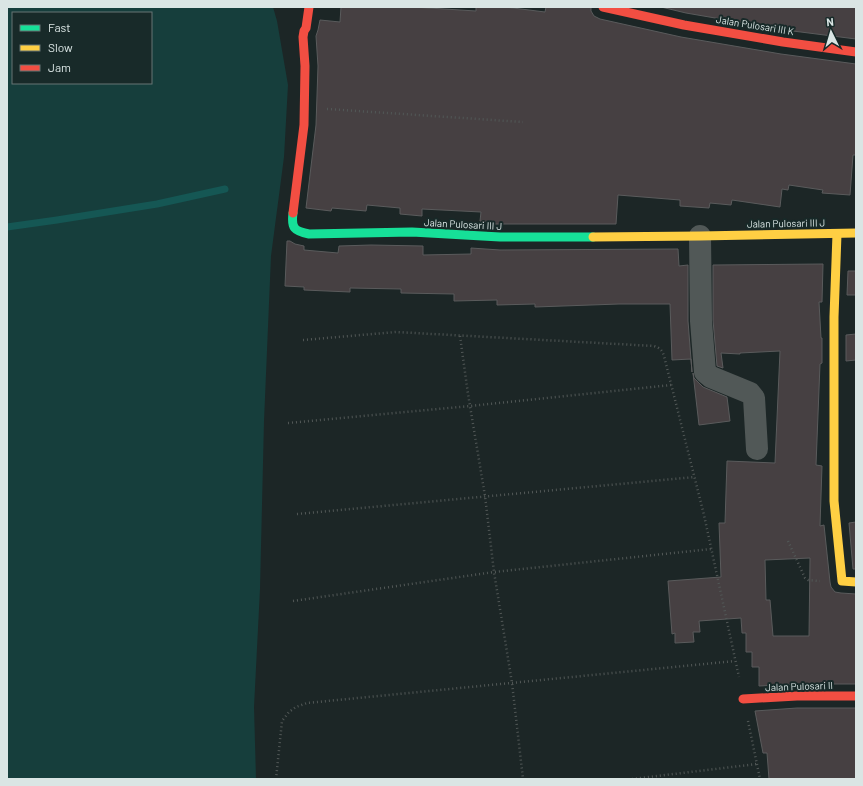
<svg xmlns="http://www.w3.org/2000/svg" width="863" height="786" viewBox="0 0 863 786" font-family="Barlow,sans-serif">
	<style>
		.green { fill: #163e3c; fill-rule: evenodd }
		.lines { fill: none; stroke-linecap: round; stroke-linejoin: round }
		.stream { stroke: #155754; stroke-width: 7 }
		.building { fill: #464042; stroke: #5a5b5c; fill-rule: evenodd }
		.path { stroke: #525857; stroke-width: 2.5; stroke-dasharray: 1 3; stroke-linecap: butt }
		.street { stroke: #515857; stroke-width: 22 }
		.fast { stroke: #16e098; stroke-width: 9 }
		.slow { stroke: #ffcf43; stroke-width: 9 }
		.jam { stroke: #f24e42; stroke-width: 9 }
		.labels { text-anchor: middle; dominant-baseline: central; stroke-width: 4; stroke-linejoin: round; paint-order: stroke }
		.street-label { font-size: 10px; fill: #dae5e4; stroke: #182a29 }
	</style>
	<rect width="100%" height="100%" fill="#1c2626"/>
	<path class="green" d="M7,7h266l4,14 11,64 -4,72 -13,99 -7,165 -4,168 -6,118 2,72h-249zM13,13h138v70h-138z"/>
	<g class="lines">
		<path class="stream" d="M7,227l50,-7 100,-16 68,-15"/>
	</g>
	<g class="building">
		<path d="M341,7h72l63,4v-4h29l40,5 1,-5h45v4l3,5 6,3 81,18 100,17 75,10v91h-3l-3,40 -28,-2 1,-3 -34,-5 -1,5 -6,-1 -2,18 -48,-7 -1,5 -21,-2 -1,5 -29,-2v-6l-62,-5 -2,29h-129l1,-2 -8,-1 1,-9 -59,-3v7l-22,-2v-6l-33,-3 -1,6 -34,-3 -1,3 -25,-3 10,-83 2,-59 -2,-30 2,-6 2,-10 20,2z"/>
		<path d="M661,7h195v32l-71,-9 -99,-17z"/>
		<path d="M287,241h3l5,3 9,2v4l34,3 1,-7 32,-1 52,1v9l48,-1v-6l29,2 178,-1 1,17 9,-1v56l4,51 -1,-13 -19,1 -2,-56h-51l-84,3v-3l-38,1v-5l-43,1v-7l-53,-1v-4l-51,-1v4l-46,-2v-3l-19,-1z"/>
		<path d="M823,264l-1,38h-3l2,36h1v25l-2,1 -4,101 6,1 -2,60 4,-1 6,57 1,5 4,5 6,1 15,1v90h-59l-38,2v-19h-7v-15h-6v-19h-4l-1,-15 -42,3 1,11h-7l1,10 -19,1v-10l-3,1 -4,-53 53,-4 -2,-54h6l2,-62 48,2 5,-112 -40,2v1l-19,-1 2,15 -6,-2 -4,-46v-55zM810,558l-1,78h-36l-3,-36h-4l-1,-40z"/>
		<path d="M848,271h8v24h-9z"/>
		<path d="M856,334v26l-10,1v-26z"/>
		<path d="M693,373l1,5 9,9 24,10 3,24 -31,4z"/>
		<path d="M856,522v47h-3l-4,-46z"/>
		<path d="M797,708h59v71h-87l-2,-26h-4l-8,-42z"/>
	</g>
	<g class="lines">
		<g class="path">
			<path d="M327,109l196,13"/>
			<path d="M460,336l8,58 17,102 9,76 18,111 11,96"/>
			<path d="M303,340l93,-8 258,14c6,2 8,4 10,10l40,159 35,162"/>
			<path d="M288,423l182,-17 201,-21"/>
			<path d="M297,514l398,-37"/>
			<path d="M788,541l17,37 3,2 12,1"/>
			<path d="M293,601l201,-29 217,-23"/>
			<path d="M748,721l12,58"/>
			<path d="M276,779l6,-58 7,-9 7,-5 11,-4 428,-42"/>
			<path d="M632,779l125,-15"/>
		</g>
		<path class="street" d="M700,236l1,85 4,51 6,5 39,16 4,5 3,51"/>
		<path class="fast" d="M293,213c-2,15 1,18 16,21l103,-2 88,5h93"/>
		<g class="slow">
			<path d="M837,234l-3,83v184l8,80 14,1"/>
			<path d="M593,237l107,-1 156,-3"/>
		</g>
		<g class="jam">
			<path d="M603,7l81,18 99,17 73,10"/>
			<path d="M293,213l11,-88 1,-59 -2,-29 1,-6 2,-3 3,-21"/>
			<path d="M743,699l54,-3h59"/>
		</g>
	</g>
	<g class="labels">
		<g class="street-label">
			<text transform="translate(755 25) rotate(9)">Jalan Pulosari III K</text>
			<text transform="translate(786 223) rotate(-1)">Jalan Pulosari III J</text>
			<text transform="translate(463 224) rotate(3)">Jalan Pulosari III J</text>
			<text transform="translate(799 686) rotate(-2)">Jalan Pulosari II</text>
		</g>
	</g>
	<rect width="863" height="786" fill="none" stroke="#dae5e4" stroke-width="16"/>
	<rect x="12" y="12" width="140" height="72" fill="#182a29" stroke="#667574"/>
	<rect x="20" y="25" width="20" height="6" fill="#16e098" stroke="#667574"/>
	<text x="48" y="32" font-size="12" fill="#dae5e4">Fast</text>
	<rect x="20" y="45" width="20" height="6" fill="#ffcf43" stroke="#667574"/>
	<text x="48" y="52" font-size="12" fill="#dae5e4">Slow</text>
	<rect x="20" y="65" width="20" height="6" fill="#f24e42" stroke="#667574"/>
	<text x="48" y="72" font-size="12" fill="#dae5e4">Jam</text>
	<g transform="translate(831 32) rotate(355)" stroke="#182a29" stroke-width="3" paint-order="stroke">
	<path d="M0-3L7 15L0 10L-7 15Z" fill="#dae5e4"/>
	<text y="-6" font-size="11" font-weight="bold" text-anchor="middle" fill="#dae5e4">N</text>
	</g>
</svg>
